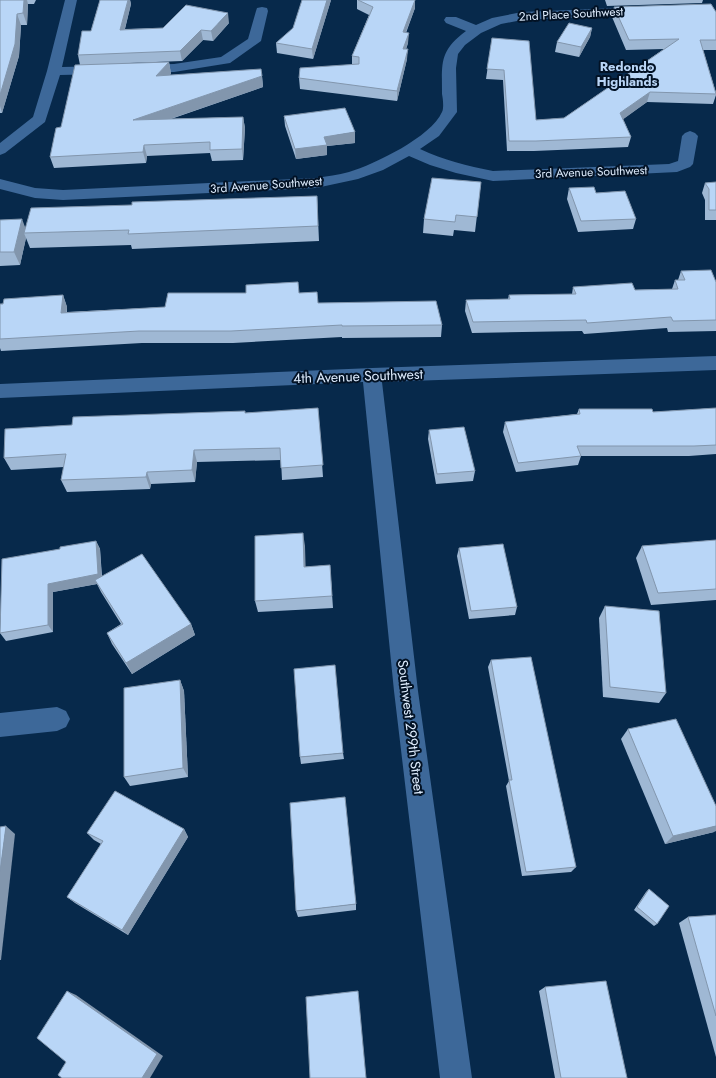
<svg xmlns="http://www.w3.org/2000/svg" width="716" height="1078" viewBox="0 0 716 1078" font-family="Jost,sans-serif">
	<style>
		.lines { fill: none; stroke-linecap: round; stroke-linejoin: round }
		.street { fill: #3d6899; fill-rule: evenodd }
		.wall { fill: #9fb8d4 }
		.shaded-wall { fill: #8296ad }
		.building { fill: #b9d6f7; stroke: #8296ad }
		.labels { text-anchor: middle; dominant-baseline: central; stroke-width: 4; stroke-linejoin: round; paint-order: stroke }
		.far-street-label { font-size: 12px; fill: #deecfd; stroke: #021225 }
		.far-neighbourhood-label { font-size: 13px; font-weight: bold; fill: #b9d5f6; stroke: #021225 }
		.street-label { font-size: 14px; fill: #deecfd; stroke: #021225 }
	</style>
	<rect width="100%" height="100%" fill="#07294b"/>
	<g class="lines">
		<g class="street">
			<path d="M65,0h12l-15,67 43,-1 5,1 2,3 -2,3 -5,1 -45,1 -15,47 -40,31 -5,2v-12l33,-26 14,-46z"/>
			<path d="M262,7l5,1 1,3 -7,30 -31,22 -56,9 -35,1 -5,-1 -2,-3 2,-3 5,-1 35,-1 47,-7 27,-18 8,-28 1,-3z"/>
			<path d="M644,7l5,1 1,3 -1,3 -127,6 -21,4 -20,9 -16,12 -7,9 -2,14 1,44 -18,24 -19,13c24,11 47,17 73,22l176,-7 9,-3 4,-25 3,-3 5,-2 5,2 3,3 -5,28 -3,3 -13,5 -184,9 -37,-8 -26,-8 -21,-9 -26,14 -25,9 -42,9 -253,12 -28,-2 -35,-9v-10l35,9 28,2 253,-12c11,-2 22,-3 33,-6 26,-8 82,-35 93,-60 2,-4 1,-13 0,-18 0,-31 -3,-43 24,-63l-20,-8 -2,-3 2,-3h10l20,8 16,-7 30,-6z"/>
			<path d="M716,356v14l-334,12 36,309 54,387h-32l-46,-387 -31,-309 -363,16v-14l372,-16z"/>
			<path d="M57,707l9,4 4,8 -4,8 -9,4 -57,6v-24z"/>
		</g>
	</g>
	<g class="wall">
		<path d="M0,0h36l-2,4h-6l-1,21h-6l-2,31 -17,57h-2z"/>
		<path d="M100,0h30l1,4 -6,25 38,-1 66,-5 -16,18 -10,-1 -21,21 -78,3 65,-2 2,12 -2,1 93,1 1,11 -92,32 72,-2 2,11 -2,32 -31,1 -2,-8 -63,3 -1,7 -92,5 -4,-11 11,-30 19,-62 -2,-10 13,-24z"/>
		<path d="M331,0l-18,59 -36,-6 -1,-10z"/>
		<path d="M357,0h58v8l-9,25 2,10 -2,6 1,10 -10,42 -97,-12 -1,-11 53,-13v-9l17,-41 -12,-6z"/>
		<path d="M605,0h98l-1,3 -95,3z"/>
		<path d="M614,7l102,5v38h-13l13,43v2l-3,9 -66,-2 -24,17 8,18 -3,10 -94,4h-27l-4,-71 -17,-1 6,-41 44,82 28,-2 100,-69 -38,1 -14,-33z"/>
		<path d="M592,28l-2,9 -11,20 -24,-5 2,-10z"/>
		<path d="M284,116l71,27 -28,3v9l-31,4 -11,-33z"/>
		<path d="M481,182l-6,50 -21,-2 -1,6 -30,-3 1,-14z"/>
		<path d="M716,182v38h-11v-20l-3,-7 3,-10z"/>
		<path d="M569,188l67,31 -3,10 -55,3 -11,-33z"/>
		<path d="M317,196l2,45 -187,8 -1,-4 -101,3 -4,-10 -6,27 -20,1v-46l26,8 106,-23z"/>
		<path d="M681,271l35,11v49l-48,1 -1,-4 -83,6 -2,-3 -110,2 -7,-22 1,-11 42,-1 1,-4 63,-1 1,-7 62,3 37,-1 3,-9h3z"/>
		<path d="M299,293l19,10 124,22 -1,12 -99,1v-1l-109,6h-91l-141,8 -1,-3v-44l63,-9 4,12v5l98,-5z"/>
		<path d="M318,408l5,69 -41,3 -1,-20 -84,2 -2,20 -44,2 -1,5 -83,3 -6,-12 3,-13 -53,3 -7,-12 68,-33 173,-12z"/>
		<path d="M716,408v46l-27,2h-108l-3,9 -62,7 -13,-40 2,-10 72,-8 2,-5 74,3z"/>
		<path d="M429,430l46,41 -2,10 -37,3 -8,-45z"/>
		<path d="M716,540v60l-65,5 -15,-47 6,-12z"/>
		<path d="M96,541l4,8 2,27 89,48 4,11 -63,39 -20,-30 -5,-11 14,-9 -20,-32 -4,-8 -44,8v40l-47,9 -6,-8 60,-84z"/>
		<path d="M305,546v21l25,-2 3,43 -75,4 -3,-11z"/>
		<path d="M459,548l58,59 -2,8 -46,4 -12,-63z"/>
		<path d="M605,606l61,87 -7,10 -56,-6 -4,-79z"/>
		<path d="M491,660l85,207 -5,5 -49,4 -16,-90 3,-5 -21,-114z"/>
		<path d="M180,680l4,11 4,86 -58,9 -6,-9z"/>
		<path d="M628,729l86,103 -49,12 -44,-105z"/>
		<path d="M343,753l1,6 -43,5 -1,-7z"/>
		<path d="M184,829l4,8 -60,98 -53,-32 -8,-6 34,-53 -7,-4 -7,-7z"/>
		<path d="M649,889l8,35 -3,2 -20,-16 12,-18z"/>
		<path d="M356,904v6l-58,7 -2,-6z"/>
		<path d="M716,915v142l-37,-134 9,-6z"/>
		<path d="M545,987l82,91h-72l-16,-87z"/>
	</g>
	<g class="shaded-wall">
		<path d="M24,0h3l1,4 -1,21 -4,-12z"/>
		<path d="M128,0h2l1,4 -9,36 -2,-10z"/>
		<path d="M327,0h4l-18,59 -1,-10z"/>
		<path d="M415,0v8l-13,34 1,-10z"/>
		<path d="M228,13l1,10 -16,18 -2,-10z"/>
		<path d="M17,14l4,11 -2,31 -17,57 -2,-7v-11z"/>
		<path d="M592,28l-2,9 -11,20 2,-10z"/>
		<path d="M201,30l2,10 -21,21 -2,-10z"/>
		<path d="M409,33l-1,10 -5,16v-10z"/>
		<path d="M408,49l-1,10 -10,42v-10z"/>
		<path d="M169,62l2,12 -13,13 -2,-11z"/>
		<path d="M262,76l1,11 -128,44 -2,-11z"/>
		<path d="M650,92l-3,10 -29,21 2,-10z"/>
		<path d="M243,117l2,11 -2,32 -1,-11z"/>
		<path d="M355,132v11l-28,3v9l-31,4 -1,-10 29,-12z"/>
		<path d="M144,145l3,11 -1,7 -3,-11z"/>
		<path d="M22,219l5,13 -3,1 2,5 -6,27 -6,-13z"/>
		<path d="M63,295l4,12 -2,18 -4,-12z"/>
		<path d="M194,450l3,12 -2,20 -3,-12z"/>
		<path d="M147,472l4,12 -1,5 -4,-12z"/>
		<path d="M303,533l2,13 1,33 -2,-12z"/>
		<path d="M96,541l4,8 2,34 -7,-3 2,4 -44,8v40l-5,-7v-41z"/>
		<path d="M191,624l4,11 -63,39 -6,-11z"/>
		<path d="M180,680l4,11 4,86 -5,-9z"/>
		<path d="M6,826l9,8 -14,126h-1v-88z"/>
		<path d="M716,826v5l-2,1 -49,12 8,-8z"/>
		<path d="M184,829l4,8 -60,98 -6,-5z"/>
		<path d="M67,991l9,4 87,61 -13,22h-8z"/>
	</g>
	<g class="building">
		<path d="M0,0h24l-1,13 -6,1 -2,30 -15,51z"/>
		<path d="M100,0h28l-8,30 43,-2 23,-23 42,8 -17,18 -10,-1 -21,21 -102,4 4,-24h9z"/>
		<path d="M302,0h25l-15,49 -36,-6 17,-15z"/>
		<path d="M358,0h57l-12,32 6,1 -6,16h5l-11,42 -98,-13 1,-10 59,-4v-7l-7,-1 21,-49z"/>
		<path d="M711,4l5,8v28h-16l16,54 -66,-2 -30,21 11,24 -95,4h-27l-5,-71 -17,-1 5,-31 37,3 7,79 28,-2 115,-79 -50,1 -15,-33z"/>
		<path d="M569,23l23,5 -11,19 -24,-5z"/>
		<path d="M169,62l-13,14 105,-7 1,7 -129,44 110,-3 -1,32 -32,1v-8l-66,3 -1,7 -93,5 6,-29 5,-1 14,-62z"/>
		<path d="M345,108l10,24 -31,5 3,8 -32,4 -11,-33z"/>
		<path d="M432,178l49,4 -4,35 -21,-2 -1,7 -31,-3z"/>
		<path d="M716,182v28h-7v-21l-4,-6z"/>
		<path d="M594,187l2,6 29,-2 11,28 -55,2 -12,-33z"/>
		<path d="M317,196l1,30 -190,8 1,-4 -105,3 7,-25 101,-3v-3z"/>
		<path d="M22,219l-8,33h-14v-32z"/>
		<path d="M711,270l5,12v38l-43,1 -2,-4 -84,6 -1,-3 -113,2 -7,-22 44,-1 -1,-4 67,-1 -3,-7 59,-4 3,7 43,-1 -3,-9h10l-4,-9z"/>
		<path d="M298,282l1,11 18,-1 1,11 118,-2 6,24 -100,1v-1l-111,6h-92l-139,8v-35h3l1,-5 59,-4 -2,18 104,-6 3,-14h78v-8z"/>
		<path d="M318,408l5,57 -42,3 -1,-20 -86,2 -2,20 -45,2 -1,5 -85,3 5,-26 -62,4 1,-29 67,-4 1,-8 172,-6v2z"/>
		<path d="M716,408v37l-22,1h-117l4,10 -63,7 -13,-41 75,-8 -1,-5h73l1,3z"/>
		<path d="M464,427l11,44 -38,3 -8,-44z"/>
		<path d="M303,533l1,34 26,-2 2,31 -77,5v-65z"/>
		<path d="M716,540v49l-58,4 -16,-47z"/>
		<path d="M96,541l2,33 -50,10v41l-48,8 2,-74 58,-10v-2z"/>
		<path d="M503,544l14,63 -46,4 -12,-63z"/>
		<path d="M142,554l49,70 -65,39 -19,-30 16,-9 -28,-44z"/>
		<path d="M605,606l54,5 7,82 -56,-6z"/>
		<path d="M531,657l45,210 -50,5 -17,-92h3l-21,-120z"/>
		<path d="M335,665l8,88 -43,4 -6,-88z"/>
		<path d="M180,680l3,88 -59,9v-89z"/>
		<path d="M676,719l40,87v20l-43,10 -45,-107z"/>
		<path d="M115,791l69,38 -62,101 -55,-33 36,-56 -16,-8z"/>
		<path d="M345,797l11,107 -60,7 -6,-108z"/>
		<path d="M6,826l-6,46v-45z"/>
		<path d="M649,889l20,17 -12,18 -20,-17z"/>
		<path d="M716,915v101l-28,-99z"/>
		<path d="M606,981l21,97h-66l-16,-91z"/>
		<path d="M67,991l90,63 -15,24h-80l-4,-3 8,-13 -29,-24z"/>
		<path d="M358,991l8,87h-56l-4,-81z"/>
	</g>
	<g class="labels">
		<g class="far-street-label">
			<text transform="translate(571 14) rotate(-3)">2nd Place Southwest</text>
			<text transform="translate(591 172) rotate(-2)">3rd Avenue Southwest</text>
			<text transform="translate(266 185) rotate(-4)">3rd Avenue Southwest</text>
		</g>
		<g class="far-neighbourhood-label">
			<text x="627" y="66">Redondo<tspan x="627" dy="15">Highlands</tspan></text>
		</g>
		<g class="street-label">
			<text transform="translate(358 376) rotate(-2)">4th Avenue Southwest</text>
			<text transform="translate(411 727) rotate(83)">Southwest 299th Street</text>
		</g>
	</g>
</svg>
